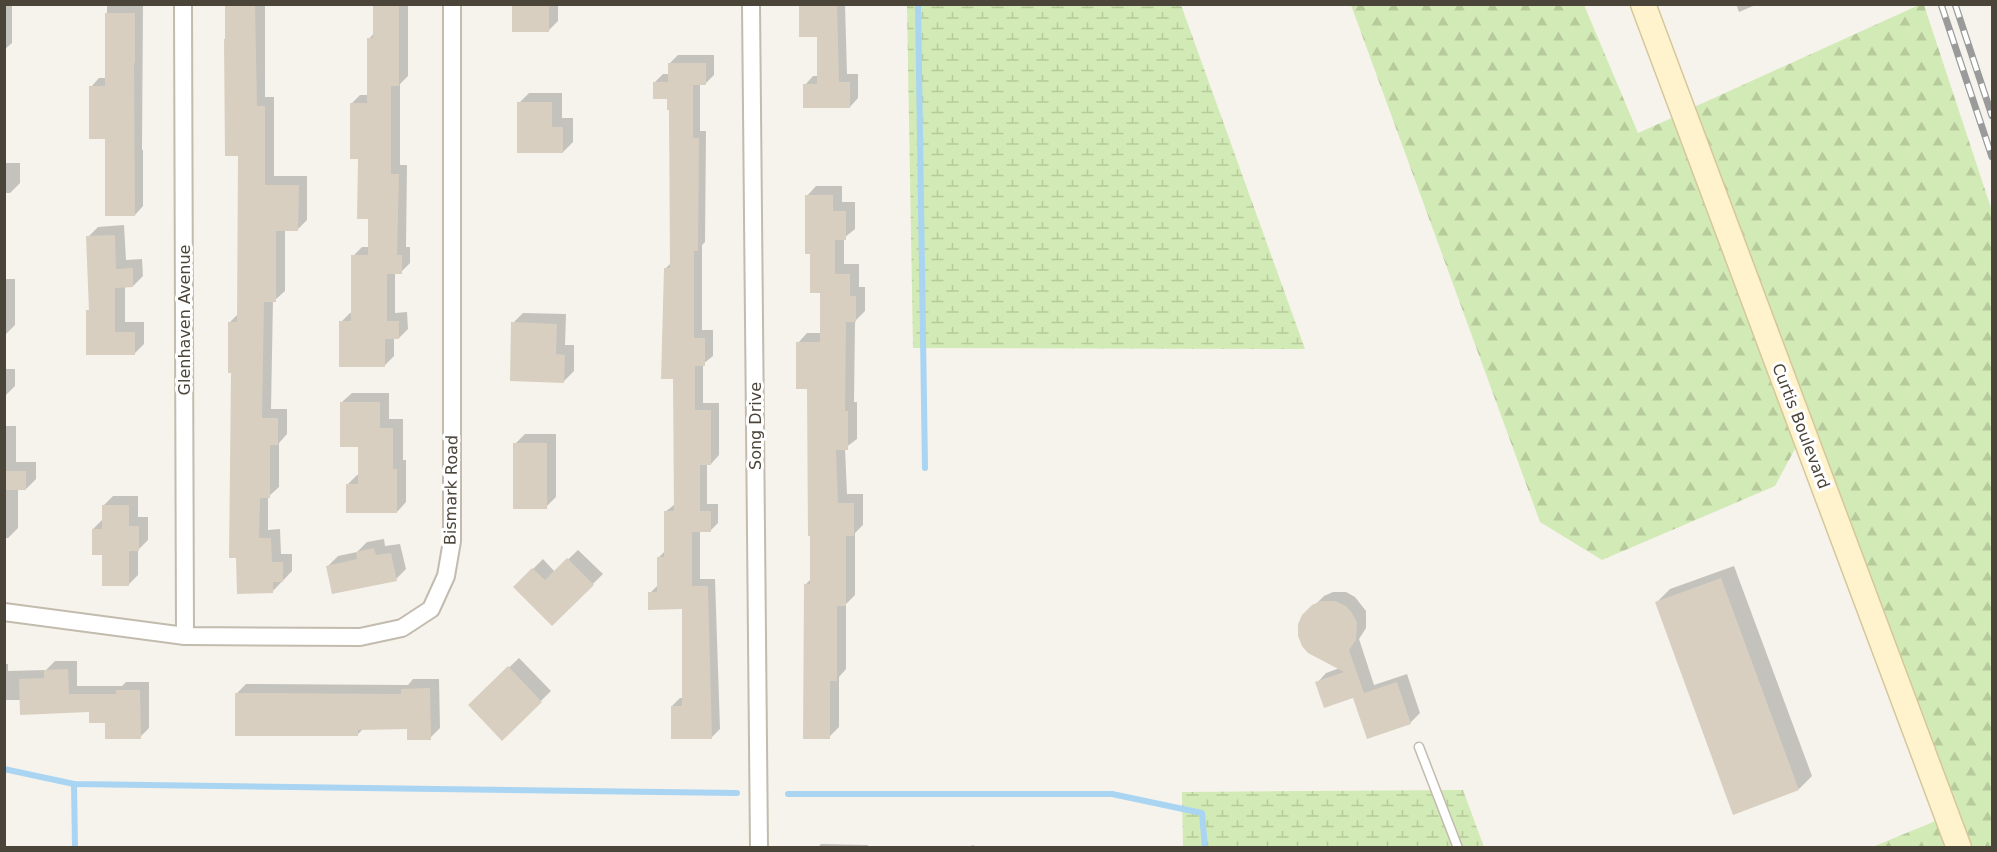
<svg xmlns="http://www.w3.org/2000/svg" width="1997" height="852" viewBox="0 0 1997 852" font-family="'DejaVu Sans',sans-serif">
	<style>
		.forest { fill: url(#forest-firs) }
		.wetland { fill: url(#wetland-marsh) }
		.shadow { fill: #0003 }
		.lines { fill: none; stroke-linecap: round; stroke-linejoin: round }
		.stream { stroke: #a9d4f2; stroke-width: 6 }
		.building { fill: #d8cfc1 }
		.lane-casing { stroke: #c2bbae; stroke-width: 11 }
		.street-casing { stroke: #c2bbae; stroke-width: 20 }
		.secondary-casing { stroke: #d6c79b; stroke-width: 27 }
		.lane { stroke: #fff; stroke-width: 8 }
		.street { stroke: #fff; stroke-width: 16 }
		.secondary { stroke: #fff3cd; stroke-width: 24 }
		.rail-casing { stroke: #9a9a9a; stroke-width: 7 }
		.rail { stroke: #fff; stroke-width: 4.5; stroke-dasharray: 14; stroke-linecap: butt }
		.labels { text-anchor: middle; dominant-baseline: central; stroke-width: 6; stroke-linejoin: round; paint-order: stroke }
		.street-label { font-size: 16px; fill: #4b4439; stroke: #fff }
	</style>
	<defs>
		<pattern id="forest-firs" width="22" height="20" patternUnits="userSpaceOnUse" patternTransform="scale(1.5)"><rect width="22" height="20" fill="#d2eab5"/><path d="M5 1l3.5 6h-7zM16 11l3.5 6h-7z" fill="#b6ca9c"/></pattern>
		<pattern id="wetland-marsh" width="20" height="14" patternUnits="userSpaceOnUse" patternTransform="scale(1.5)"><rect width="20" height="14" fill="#d2eab5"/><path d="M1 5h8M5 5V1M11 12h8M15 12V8" fill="none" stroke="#b6ca9c"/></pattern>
	</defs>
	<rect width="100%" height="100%" fill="#f6f3ec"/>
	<g class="forest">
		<path d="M1351,5h233l54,128 36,-16 123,328 -22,41 -173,74 -62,-38z"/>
		<path d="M1919,5h5l68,206v636h-22l-278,-739z"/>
		<path d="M1938,820l10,28h-78z"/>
	</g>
	<g class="wetland">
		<path d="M907,5h274l124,344 -392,-1z"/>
		<path d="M1463,790l21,57h-301l-1,-55z"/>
	</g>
	<g class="shadow">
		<path d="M4,4h8v39l-7,6 -1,50z"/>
		<path d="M107,4l36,1 -1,145h1v56l-8,9 -29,-77 -15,-51 8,-9h8z"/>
		<path d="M227,4h38v93h9v79h33v44l-10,10h-12v61l-10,9h-2l-2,109h16v25l-8,9v44l-11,10v33l12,-1 1,25h11v17l-20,21h-33l-6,-221 -4,-48 10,-10 1,-159z"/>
		<path d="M374,4h34v72l-8,8v81h7l-1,82h4v16l-9,9h-6v41l12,-1 1,17 -9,9h-5v18l-9,9 -44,-43 9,-9h3v-57l9,-9h8v-29l-19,-114 9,-9h9v-56l5,-6z"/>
		<path d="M513,4h45v17l-10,10z"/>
		<path d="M800,4h45l2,70h11v24l-8,9 -45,-22 8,-9h5v-40z"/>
		<path d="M1736,4h22l-19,8z"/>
		<path d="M678,55h36v20l-8,8h-6v48h6l-1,111 -3,3v85h11v26l-10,8v39h16v52l-8,9h-4v40h11v19l-8,8h-10v48h15l5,150 -8,8 -40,-31 8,-8h3v-90l-33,-15 9,-9 -1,-26 7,-7v-39l10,-8 -1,-126 -9,-109 7,-7 -3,-164 -14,-16 8,-8h7v-11z"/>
		<path d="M529,93h33v25h11v24l-10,10 -44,-49z"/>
		<path d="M4,163h16v20l-10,10h-4v86h9v46l-10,10z"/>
		<path d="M816,186h26v16h13v27l-11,9v26h15v23h6v24l-10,10 -1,81h3v37l-12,9 2,46h16v31l-8,8v62l-9,9v65l-7,8v50l-10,10 -23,-153 6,-6 -3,-190 -11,-45 9,-10h15v-41l-10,-39 -5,-57z"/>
		<path d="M124,225l2,35 16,-1 1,17 -10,10h-8v36h19v22l-10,10 -46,-43 2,-3 -2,-71 10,-10z"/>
		<path d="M523,313l43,1 -1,31h9v26l-10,10 -51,-58z"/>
		<path d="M4,369h11v17l-10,10z"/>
		<path d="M352,393h37v26h14v41h3v42l-9,10 -50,-27 10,-10h3v-30l-18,-43z"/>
		<path d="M4,426h12v36h20v17l-10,10h-8v39l-10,10h-4z"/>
		<path d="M525,434h31v63l-10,10 -31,-63z"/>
		<path d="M113,496h25v21h10v23l-10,10v25l-10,10 -25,-32 -10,-24 10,-10v-13z"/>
		<path d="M384,539l1,7 15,-2 6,25 -10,10 -68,-13 10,-10 19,-4 10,-10z"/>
		<path d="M578,550l25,24 -51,50 -37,-37 28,-28 12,13z"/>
		<path d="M1734,566l78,210 -13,13 -142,-187 13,-13z"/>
		<path d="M1333,592h13l9,5 11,14v17l-7,11 15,46 33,-11 13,39 -10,10 -56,-27 -37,-13 9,-10 14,-5 -36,-52 20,-20z"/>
		<path d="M519,658l32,33 -49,48 -32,-34z"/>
		<path d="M55,661h22v25h45l4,-4h23v46l-9,9 -33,-16 -16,-11 -70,-10h-17v-36h4v7l38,-1z"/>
		<path d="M413,679h26l1,49 -10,10 -22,-10 -45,1 -6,6 -121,-41 10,-10 162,1z"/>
		<path d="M821,844l47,1v3h-51z"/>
		<path d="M972,845l11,3h-14z"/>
	</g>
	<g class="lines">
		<g class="stream">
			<path d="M918,4l7,464"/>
			<path d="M4,769l70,15 663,9"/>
			<path d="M74,784l1,64"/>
			<path d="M788,794h324l90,19 3,35"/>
		</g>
	</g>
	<g class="building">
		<path d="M225,4h30l2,102h8v79h34l-1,46h-22v71h-12l-2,116h16v27h-8v53h-10l-1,40h12l1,24h11v20h-10v11l-36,1 -1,-36h-7l2,-185h-3v-51h9l1,-166h-13l-1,-117h1z"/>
		<path d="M373,4h26v82h-8v88h8l-2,81h5v19h-15v47h12v18h-14v28h-46v-46h12v-66h17v-36h-11l1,-60h-8v-56h17v-65h6z"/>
		<rect x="512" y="4" width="37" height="28"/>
		<path d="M799,4h38l2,78h11v26h-47v-24h14v-47h-18z"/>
		<path d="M105,13h30v50h-1l1,153h-30v-77h-16v-53h16z"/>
		<path d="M668,63h38v22h-13v53h6l-1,113h-4v87h11v28h-10v44h16v55h-11v46h11v21h-19v54h16l4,153h-41v-33h11v-97l-34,1v-18h9v-35h7v-46h10l-1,-132h-12l3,-111h6l-1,-158h-2v-11h-14v-17h15z"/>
		<path d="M517,102h35v25h11v26h-46z"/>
		<path d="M805,195h28v16h13v29h-11v34h15v22h6v26h-10l-1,89h3v39h-12l2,53h16v33h-8v70h-9v75h-7v58h-27l1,-155h6v-48h-2l-1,-147h-11v-47h24v-49h-10v-39h-5z"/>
		<path d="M115,235l1,34 17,-1v19l-18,1v44h20v23h-49v-45h3l-3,-74z"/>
		<path d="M511,322l46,2 -1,30 9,1 -1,28 -54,-2z"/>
		<path d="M340,402h40v26h13v41h4v44h-51v-29h12v-37h-18z"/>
		<rect x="513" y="443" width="34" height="66"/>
		<rect x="4" y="471" width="22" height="19"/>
		<path d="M102,505h27v21h10v25h-10v35h-27v-31h-10v-26h10z"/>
		<path d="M374,548l2,7 15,-2 6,28 -65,13 -6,-28 31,-7 -1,-7z"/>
		<path d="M567,558l27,27 -42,41 -39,-39 19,-19 13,12z"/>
		<path d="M1721,578l78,212 -66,25 -78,-213z"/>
		<path d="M1321,601h14l11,5 6,7 5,9 -1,18 -7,10 15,43 33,-11 14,42 -44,15 -14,-41 -29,10 -9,-26 29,-10 -36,-19 -6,-7 -4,-10v-12l4,-9 10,-10z"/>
		<path d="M508,666l34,36 -40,39 -34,-36z"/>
		<path d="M68,669l1,25h47v-4h24l1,49h-36v-16h-16v-11l-69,3 -1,-36 25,-1v-8z"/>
		<path d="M430,688l1,52h-24v-11l-49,1v6h-123v-43l166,1v-5z"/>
	</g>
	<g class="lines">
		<g class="lane-casing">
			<path id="lane" d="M1419,747l39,101"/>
		</g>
		<g class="street-casing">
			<g id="street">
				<path d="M183,4l2,632"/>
				<path d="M751,4l8,844"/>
				<path d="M4,612l181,24 175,1 42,-9 29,-19 15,-33 6,-35v-537"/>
			</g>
		</g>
		<g class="secondary-casing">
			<path id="secondary" d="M1643,4l316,844"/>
		</g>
		<use href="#lane" class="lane"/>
		<use href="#street" class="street"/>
		<use href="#secondary" class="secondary"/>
		<g class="rail-casing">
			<g id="rail">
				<path d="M1941,4l51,153"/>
				<path d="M1955,4l37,112"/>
			</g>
		</g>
		<use href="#rail" class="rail"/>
	</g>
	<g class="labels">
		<g class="street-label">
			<text transform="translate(184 320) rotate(-90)">Glenhaven Avenue</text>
			<text transform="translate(755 426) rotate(-90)">Song Drive</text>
			<text transform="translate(1801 426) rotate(69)">Curtis Boulevard</text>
			<text transform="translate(451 490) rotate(-89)">Bismark Road</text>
		</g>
	</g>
	<rect width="1997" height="852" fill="none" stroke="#4b4439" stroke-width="12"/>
</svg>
